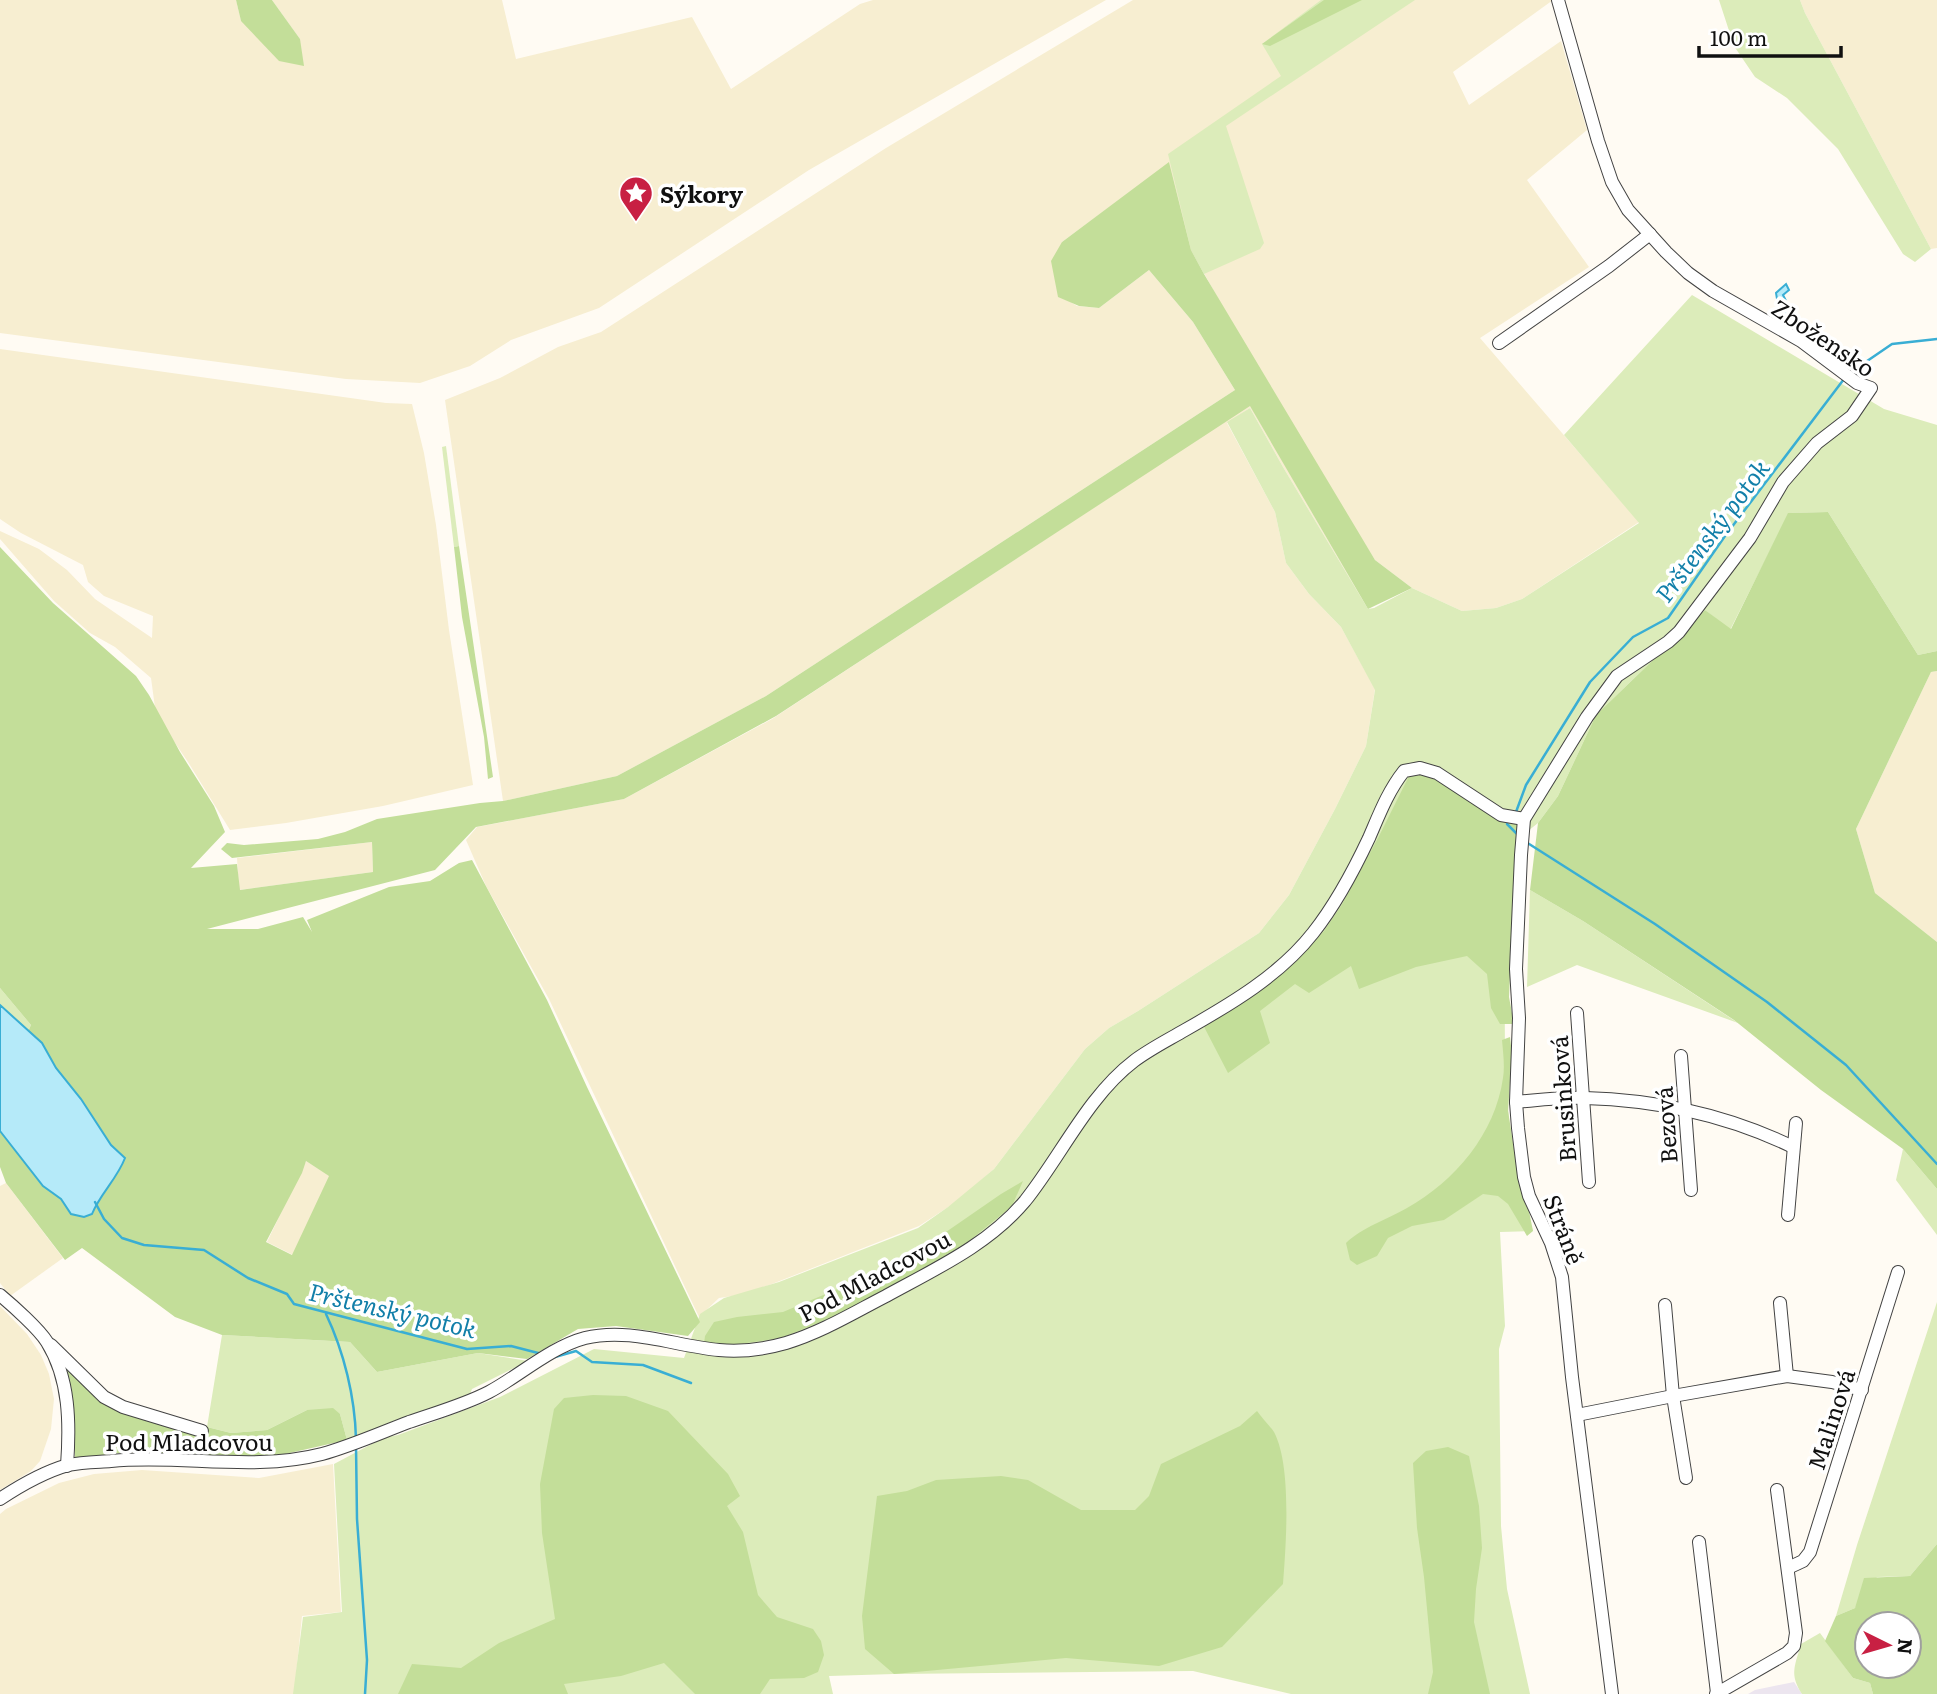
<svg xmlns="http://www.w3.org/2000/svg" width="1937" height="1694" viewBox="0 0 1937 1694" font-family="Literata,serif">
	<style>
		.industrial { fill: #ece5ef }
		.farmland { fill: #f7eed1 }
		.green { fill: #dcecba }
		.forest { fill: #c3de99; fill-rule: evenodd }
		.water { fill: #b5eaf9; stroke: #39aed4; stroke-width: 2 }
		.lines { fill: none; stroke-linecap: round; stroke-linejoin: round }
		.stream { stroke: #39aed4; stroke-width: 2.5 }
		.minor-casing { stroke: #434343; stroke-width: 14 }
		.minor { stroke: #fff; stroke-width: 12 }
		.labels { text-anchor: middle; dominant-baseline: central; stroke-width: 7; stroke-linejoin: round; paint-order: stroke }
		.poi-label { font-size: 23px; font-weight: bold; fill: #101010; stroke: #fff; text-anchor: start }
		.street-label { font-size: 23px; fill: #101010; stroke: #fff }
		.water-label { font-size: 24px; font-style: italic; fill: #127fa9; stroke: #fff }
	</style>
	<rect width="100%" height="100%" fill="#fffbf3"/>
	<path class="industrial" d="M1794,1682l8,12h-54l7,-4z"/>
	<g class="farmland">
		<path d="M0,0h236l5,21 59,18 -28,-39h230l14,59 176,-42 39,72 129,-85 13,-4h233l-297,170 -210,138 -88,32 -41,26 -50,17 -74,-4 -346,-46z"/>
		<path d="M1133,0h420l-100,72 16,33 92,-64 26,89 -60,50 62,87 -109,71 159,184 -117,77 -26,9 -34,3 -50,-23 -37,-28 -102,-163 -82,-147 -22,-87 -107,79 2,56 13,8 22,2 50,-38 44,52 42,68 -469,306 -149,80 -114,25 -58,-401 55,-22 58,-31 43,-15 285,-184z"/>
		<path d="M1800,0h137v248l-6,1 -126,-236z"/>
		<path d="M0,349l386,54 26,1 12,49 12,72 13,105 24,155 -90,21 -97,17 -56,7 -42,-68 -32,-47 -5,-37 -36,-31 -25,-14 -36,-32 -54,-62v-8l39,18 28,21 28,29 57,39 1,-22 -49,-20 -16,-14 -5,-17 -62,-32 -21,-14z"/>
		<path d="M1250,405l118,204 -85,-142 -33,-59 -23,15 48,89 11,51 23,31 32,33 34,62 -9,57 -31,63 -46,86 -30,38 -121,78 -29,17 -24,21 -91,120 -38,33 -37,24 -147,58 -32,11 -21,3 -20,19 -150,-318 -63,-113 -20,-46 11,-13 147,-28 148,-80z"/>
		<path d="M1937,671v271l-62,-49 -19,-64 75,-157z"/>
		<path d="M372,842l1,30 -134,18 -2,-32z"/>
		<path d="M306,1161l24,15 -37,79 -26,-13z"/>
		<path d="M6,1183l57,75 -53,38 -10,-13v-97z"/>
		<path d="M0,1306l27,28 14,21 8,19 5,25 -3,30 -11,32 -9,10 -31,19z"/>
		<path d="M333,1464l8,148 -39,4 -8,78h-294v-180l6,-5 53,-26 35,-9 48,-4 117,8z"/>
	</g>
	<g class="green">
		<path d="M1321,0h94l-189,126 38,117 -4,6 -56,25 -13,-24 -23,-96 113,-78 -19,-32z"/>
		<path d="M1719,0h81l5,13 126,236 -16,13 -12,-8 -65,-105 -51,-51 -32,-21 -21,-31z"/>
		<path d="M1692,295l192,114 53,16v226l-19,4 -90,-143 -39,1 -59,117 -25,-20 -109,105 -38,81 -20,27 -26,21c-5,126 -21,266 21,387l-33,1 5,94 -6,23 2,177 6,63 23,105h-239l-98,-23 -299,3 -65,2 4,18h-540l10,-77 39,-5 -8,-148 49,-26 15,-3 102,-38 94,-48 90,9 16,-44 24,-16 55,-16 139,-54 30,-21 46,-38 91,-120 24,-21 29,-17 121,-78 30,-38 46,-86 31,-63 9,-56 -34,-63 -32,-33 -23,-31 -11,-51 -48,-90 23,-14 33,59 85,142 6,-1 38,-20 50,23 34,-3 26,-9 117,-76 -75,-88z"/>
		<path d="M446,446l13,100 -5,1 -12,-100z"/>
		<path d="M1530,890l53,31 155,102 -161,-58 -50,22z"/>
		<path d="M0,988l31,37 -31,65z"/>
		<path d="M1903,1149l34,40v46l-41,-55z"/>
		<path d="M1937,1302v242l-27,32 -33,1 -22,31 -19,8 21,-71z"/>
		<path d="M222,1335l128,7 27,30 101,-19 50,8 -56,28 -2,5 -123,46 -7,-26 -33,-4 -40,20 -36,3 -24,-6z"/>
		<path d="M1820,1633l33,45 17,5 3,11h-71c-13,-20 -7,-28 -1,-50z"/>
	</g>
	<g class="forest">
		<path d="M236,0h36l28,39 4,27 -25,-5 -38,-40z"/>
		<path d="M1324,0h38l-92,46 -8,-2z"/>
		<path d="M1169,162l22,88 13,24 171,286 37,28 -44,21 -118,-203 -474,310 -152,83 -148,28 -41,43 -228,59h51l45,-12 9,15 -5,-12 82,-33 41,-6 29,-18 13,-3 75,140 40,87 113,235 -12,14 -72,-10 -38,3 -51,30 -49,-6 -101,19 -27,-30 -128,-7 -47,-18 -93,-69 -17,12 -59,-77 -6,-16v-77l31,-65 -31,-37v-441l53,56 83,73 13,19 31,57 34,54 11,26 -34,36 46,-4 3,26 133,-18 -1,-30 -140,16 -11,-9 6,-6 17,2 74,-6 27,-7 32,-13 103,-16 23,-2 114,-25 149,-80 469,-306 -42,-68 -44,-52 -50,38 -20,-2 -21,-9 -7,-36 11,-19zM306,1161l23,15 -37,79 -26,-13 36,-69z"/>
		<path d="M1828,512l90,143 19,-4v20l-6,1 -75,157 19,64 62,49v247l-34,-40 -82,-59 -87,-70 -151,-99 -53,-31 8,-67 20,-27 38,-81 109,-105 26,19 57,-116z"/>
		<path d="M459,546l34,231 -5,2 -4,-42 -22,-120 -8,-70z"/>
		<path d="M1429,775l67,44 21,5 -8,173 5,27h-14l-9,-16 -4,-34 -20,-18 -51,11 -57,22 -8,-23 -42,27 -14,-9 -35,27 10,32 -42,30 -27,-52 72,-42 51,-48 17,-25 37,-68 31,-62z"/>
		<path d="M1510,1037l2,17 -4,57 11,69 10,31 4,20 -6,5 -19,-32 -10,-8 -15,-2 -39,26 -32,6 -24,12 -11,18 -20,9 -7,-5 -4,-17c15,-15 42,-24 61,-35 48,-27 88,-74 96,-130 2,-12 0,-26 -1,-38z"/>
		<path d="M1023,1181l-11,25 -54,44 -93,54 -84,34 -56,8 -21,-2 1,-8 9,-14 23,-5 46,-5 121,-51 97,-67z"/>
		<path d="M60,1358l37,41 45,20 59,15 6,-7 24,6 36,-3 40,-20 26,-2 7,6 7,26 -75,17 -144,-5 -53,6 -2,-55z"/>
		<path d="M593,1395l33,1 42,15 60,63 12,22 -13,10 16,26 15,63 19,22 36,12 8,12 3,14 -6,17 -14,6 -34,1 -10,15h-65l-31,-31 -43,13 -57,8 4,10h-170l14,-30 49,4 38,-25 56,-24 -13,-86 -2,-49 14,-75 10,-11z"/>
		<path d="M1257,1411c5,7 12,14 17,21 18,34 12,113 9,152l-61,63 -63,19 -93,-8 -172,16 -29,-25 -3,-33 15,-120 30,-5 29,-11 65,-4 27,4 53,30h54l14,-14 12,-32 79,-38z"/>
		<path d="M1448,1447l21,9 10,50 3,42 -6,41 -2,33 16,72h-62l5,-22 -9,-95 -7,-49 -4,-65 13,-12z"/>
		<path d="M1937,1544v150h-64l-3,-11 -17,-5 -28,-37 11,-25 19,-8 9,-30 46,-2zM1909,1624v42h-42v-42z"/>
	</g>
	<g class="water">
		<path d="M1786,284l3,6 -6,5 11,21 -3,6 -4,1 -7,-6 -4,-24z"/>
		<path d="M0,1005l42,38 14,25 25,31 30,46 14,13c-8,21 -25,36 -33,56l-8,3 -13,-3 -10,-15 -18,-13 -43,-55z"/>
	</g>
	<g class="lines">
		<g class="stream">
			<path d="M1851,372l41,-28 45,-5"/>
			<path d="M1516,812l10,-27 64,-103 43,-45 35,-19 57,-82 119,-157"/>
			<path d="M1507,824l11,11"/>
			<path d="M1526,842l129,82 112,78 79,63 91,99"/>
			<path d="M95,1202l9,17 18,19 22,7 60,5 44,28 39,16 7,10 173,45 44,-3 31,8"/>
			<path d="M326,1314c18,38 29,83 30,125"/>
			<path d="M555,1357l21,-6 16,11 51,3 48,18"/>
			<path d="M356,1446l1,73 10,141 -2,34"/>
		</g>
		<g class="minor-casing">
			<g id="minor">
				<path d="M1558,0l40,141 14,41 16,28 38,42 22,21 25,18 88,50 56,42 14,5 -19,28 -35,27 -34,39 -33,56 -71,94 -11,10 -51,34 -30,41 -63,102 -3,36 -5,114 3,49 -3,84 2,26 6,49 5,19 22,47 11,34 10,100 40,317"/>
				<path d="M1499,343l110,-77 41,-32"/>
				<path d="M1577,1013l12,169"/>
				<path d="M1681,1056l10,134"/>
				<path d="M1516,1102c23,-2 46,-5 69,-4 73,2 142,17 208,49"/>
				<path d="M1788,1215l8,-92"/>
				<path d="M0,1295c12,10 39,34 47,47 23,37 23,82 20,124"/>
				<path d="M1665,1305l8,91 13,82"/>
				<path d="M51,1345l53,52 19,10 79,24"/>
				<path d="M1787,1376l45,6 30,8"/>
				<path d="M1577,1415l96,-19 114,-20 -7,-73"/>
				<path d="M0,1499c21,-14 44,-27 68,-34 14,-3 29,-3 43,-4 70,-7 141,11 211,-7 29,-8 58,-21 87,-32 26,-9 55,-17 80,-30 30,-16 62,-45 96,-54 44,-11 90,8 134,12 22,2 46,-1 67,-7 36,-11 67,-30 100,-47 49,-27 102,-51 139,-95 36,-45 63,-105 109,-140 16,-12 34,-21 51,-31 46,-26 95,-55 128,-97 23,-29 40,-61 56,-95 10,-23 19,-47 35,-67l16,-3 17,5 64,42 23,4"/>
				<path d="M1699,1542l18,151"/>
				<path d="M1788,1568l15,-7 7,-9 88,-280"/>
				<path d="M1716,1694l71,-41 7,-7 2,-13 -19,-143"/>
			</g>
		</g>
		<use href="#minor" class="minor"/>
	</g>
	<defs>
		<g id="sight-pin" transform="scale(1.75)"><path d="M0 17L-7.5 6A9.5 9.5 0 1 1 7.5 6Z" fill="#c82043" stroke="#fff"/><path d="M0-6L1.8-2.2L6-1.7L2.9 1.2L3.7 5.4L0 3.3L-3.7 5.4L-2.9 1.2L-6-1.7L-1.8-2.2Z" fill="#fff"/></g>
	</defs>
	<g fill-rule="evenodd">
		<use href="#sight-pin" x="636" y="193"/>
	</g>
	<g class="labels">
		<g class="poi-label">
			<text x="660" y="193">Sýkory</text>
		</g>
		<g class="street-label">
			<text transform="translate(1824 337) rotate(34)">Zbožensko</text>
			<text transform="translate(1562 1099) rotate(-94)">Brusinková</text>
			<text transform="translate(1665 1125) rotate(-94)">Bezová</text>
			<text transform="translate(1565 1229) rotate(69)">Stráně</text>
			<text transform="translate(874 1275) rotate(-28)">Pod Mladcovou</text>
			<text transform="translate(1830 1419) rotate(-72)">Malinová</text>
			<text x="189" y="1441">Pod Mladcovou</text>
		</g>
		<g class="water-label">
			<text transform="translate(1711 530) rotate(-53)">Prštenský potok</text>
			<text transform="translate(393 1309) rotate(13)">Prštenský potok</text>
		</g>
	</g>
	<g transform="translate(1888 1645) rotate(95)"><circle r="33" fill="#ffffff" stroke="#9f9f9f" stroke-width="2"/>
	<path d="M0-5L12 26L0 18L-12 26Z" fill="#c82043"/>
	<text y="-10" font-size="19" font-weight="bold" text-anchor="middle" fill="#101010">N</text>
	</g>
	<path d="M1699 46v10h142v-10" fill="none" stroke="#101010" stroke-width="3.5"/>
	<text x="1710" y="46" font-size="21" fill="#101010" stroke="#ffffff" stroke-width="5" paint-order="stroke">100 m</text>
</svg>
